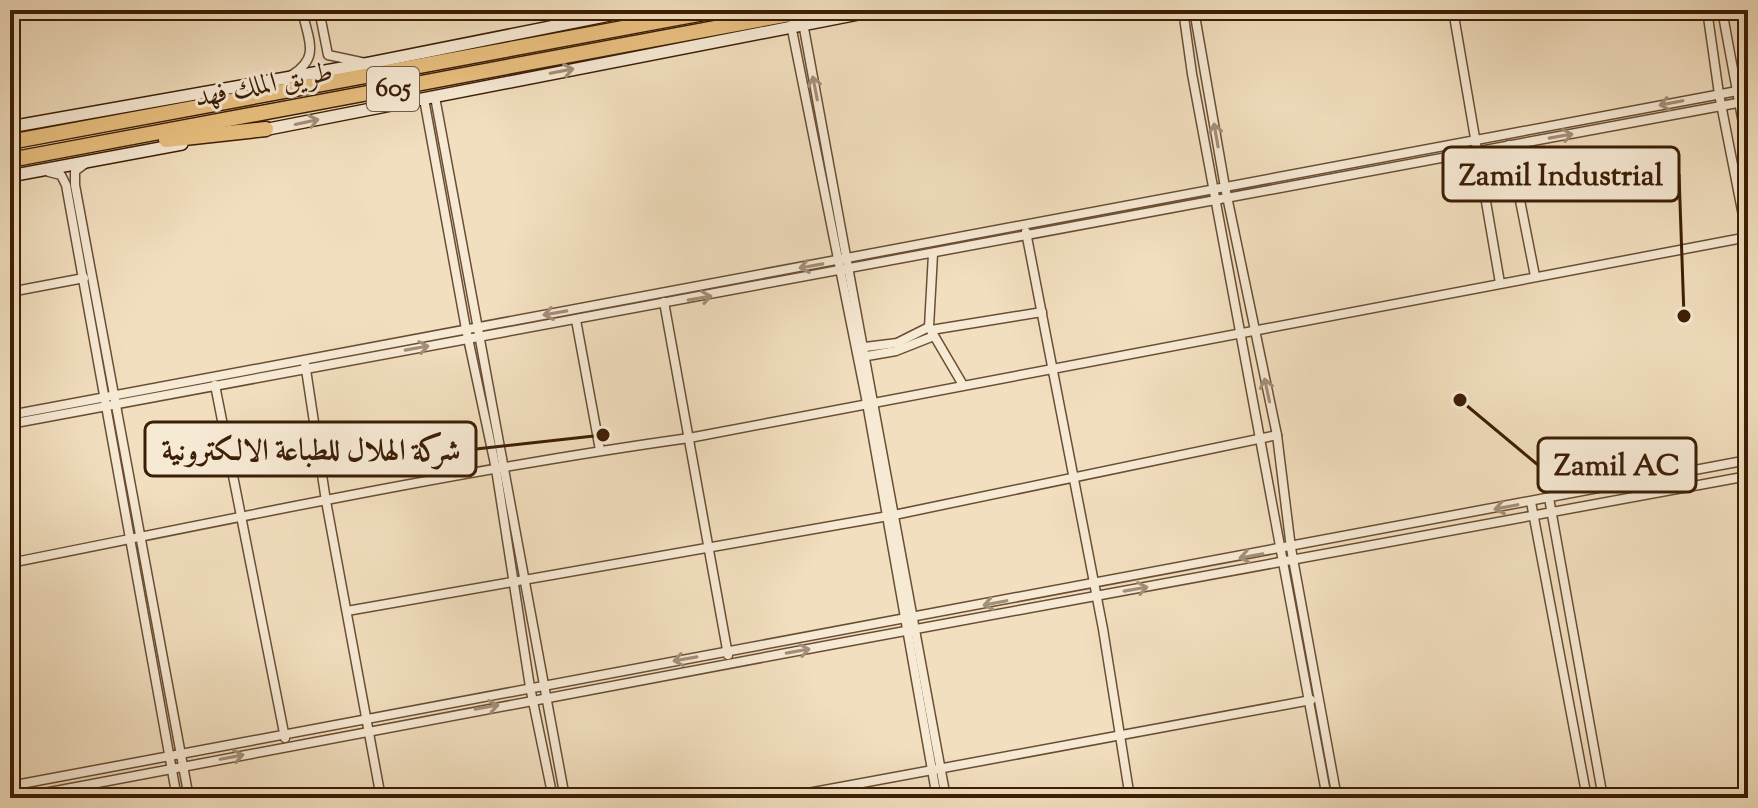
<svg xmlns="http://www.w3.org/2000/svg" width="1758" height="808" viewBox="0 0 1758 808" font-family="'Sorts Mill Goudy',Amiri,serif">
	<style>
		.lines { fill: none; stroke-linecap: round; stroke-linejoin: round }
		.minor-casing { stroke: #6a4e34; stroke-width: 11 }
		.secondary-casing { stroke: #3c1e05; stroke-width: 14 }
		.motorway-casing { stroke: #3c1e05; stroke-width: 17 }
		.minor { stroke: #f7ead5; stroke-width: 8 }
		.secondary { stroke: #f7ead5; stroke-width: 11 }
		.motorway { stroke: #e9c080; stroke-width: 14 }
		.oneway { stroke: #a38e77 }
		.labels { text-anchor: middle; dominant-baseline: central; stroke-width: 6; stroke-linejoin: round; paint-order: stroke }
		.shield { fill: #f7ead5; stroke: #745b43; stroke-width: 2 }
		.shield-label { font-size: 26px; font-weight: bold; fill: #3c1e05 }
		.street-label { font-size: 28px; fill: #3c1e05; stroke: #f7ead5 }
		.leader { fill: none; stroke: #3c1e05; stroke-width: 3 }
		.callout-dot { fill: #3c1e05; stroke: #f7ead5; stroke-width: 3 }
		.callout { fill: #f7ead5; stroke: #3c1e05; stroke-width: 3 }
		.callout-label { font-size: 30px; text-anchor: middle; font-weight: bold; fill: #3c1e05 }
	</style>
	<rect width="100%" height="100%" fill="#f2dfbf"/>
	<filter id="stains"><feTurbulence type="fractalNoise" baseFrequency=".0025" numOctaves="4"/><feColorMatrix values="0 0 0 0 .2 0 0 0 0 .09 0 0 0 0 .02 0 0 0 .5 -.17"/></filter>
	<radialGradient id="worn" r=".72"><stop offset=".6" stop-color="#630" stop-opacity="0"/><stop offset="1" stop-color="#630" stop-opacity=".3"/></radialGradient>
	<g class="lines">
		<g class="minor-casing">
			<g id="minor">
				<path d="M319,10l9,45 33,7"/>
				<path d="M1183,10l9,64 135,724"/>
				<path d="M1194,10l31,177 52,248 14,113 46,250"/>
				<path d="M1453,10l47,273"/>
				<path d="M1707,10l12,84 29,147"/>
				<path d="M1722,10l26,140"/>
				<path d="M803,23l143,775"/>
				<path d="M791,25l76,378 70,395"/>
				<path d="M292,75c29,-18 16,-35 10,-65"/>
				<path d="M435,97l130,701"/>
				<path d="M424,99l42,230 30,140 34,218 23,111"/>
				<path d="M1509,145l26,131"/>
				<path d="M86,163l-11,8v14l114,613"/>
				<path d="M49,172l12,3 5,10 111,613"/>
				<path d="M1026,232l77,397 27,169"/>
				<path d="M933,254l-4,73 34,58"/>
				<path d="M10,292l74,-14"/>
				<path d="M664,302l64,353"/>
				<path d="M576,320l24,130"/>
				<path d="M931,330l111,-18"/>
				<path d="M865,347l32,-4 32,-16"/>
				<path d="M867,356l29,-5 38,-15"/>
				<path d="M305,363l21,138 55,297"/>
				<path d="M215,385l70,353"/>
				<path d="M10,415l1738,-326"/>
				<path d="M10,424l1738,-323"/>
				<path d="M1549,498l54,300"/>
				<path d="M1531,502l56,296"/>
				<path d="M10,563c226,-45 451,-93 679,-125l1059,-201"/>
				<path d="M347,611l547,-96 383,-80"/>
				<path d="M10,786l1738,-326"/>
				<path d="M18,798c576,-112 1153,-215 1730,-322"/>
				<path d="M781,798l530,-98"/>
			</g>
		</g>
		<g class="secondary-casing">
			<g id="secondary">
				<path d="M10,127l360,-64 265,-53"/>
				<path d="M258,131l621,-121"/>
				<path d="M10,176l172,-32"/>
			</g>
		</g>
		<g class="motorway-casing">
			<g id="motorway">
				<path d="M166,140l100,-11"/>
				<path d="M10,142l710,-132"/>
				<path d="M10,160l801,-150"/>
			</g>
		</g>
		<use href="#minor" class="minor"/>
		<use href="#secondary" class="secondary"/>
		<use href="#motorway" class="motorway"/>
	</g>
	<defs><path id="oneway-shaft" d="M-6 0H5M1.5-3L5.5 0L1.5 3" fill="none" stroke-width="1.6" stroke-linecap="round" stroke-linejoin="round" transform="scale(2)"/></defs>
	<g class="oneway">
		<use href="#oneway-shaft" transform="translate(562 71) rotate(-11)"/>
		<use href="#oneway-shaft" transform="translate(815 88) rotate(-101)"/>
		<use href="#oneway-shaft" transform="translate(1671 103) rotate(169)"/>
		<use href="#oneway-shaft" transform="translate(307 122) rotate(-12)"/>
		<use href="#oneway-shaft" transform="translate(1216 135) rotate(-100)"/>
		<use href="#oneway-shaft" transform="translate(1561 136) rotate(-10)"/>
		<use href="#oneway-shaft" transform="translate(811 266) rotate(170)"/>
		<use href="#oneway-shaft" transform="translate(700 298) rotate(-10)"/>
		<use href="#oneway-shaft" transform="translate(555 313) rotate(170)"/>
		<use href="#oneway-shaft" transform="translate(417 348) rotate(-10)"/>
		<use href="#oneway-shaft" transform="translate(1267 390) rotate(-102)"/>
		<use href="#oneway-shaft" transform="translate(1506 507) rotate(169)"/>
		<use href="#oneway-shaft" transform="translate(1251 556) rotate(170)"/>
		<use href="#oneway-shaft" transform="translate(1136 589) rotate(-10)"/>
		<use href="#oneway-shaft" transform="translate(995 603) rotate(169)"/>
		<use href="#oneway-shaft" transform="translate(798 651) rotate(-10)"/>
		<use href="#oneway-shaft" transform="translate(685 659) rotate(170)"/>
		<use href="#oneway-shaft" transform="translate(487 707) rotate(-10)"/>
		<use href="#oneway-shaft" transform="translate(232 757) rotate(-11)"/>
	</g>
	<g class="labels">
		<rect class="shield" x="367" y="67" width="52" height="44" rx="6"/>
		<g class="shield-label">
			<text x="393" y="89">605</text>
		</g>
		<g class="street-label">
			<text transform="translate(264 86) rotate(-11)">طريق الملك فهد</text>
		</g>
	</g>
	<path class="leader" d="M1684 316L1679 174M603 435L476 449M1460 400L1538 465"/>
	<g class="callout-dot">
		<circle cx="1684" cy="316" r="8"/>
		<circle cx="603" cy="435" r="8"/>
		<circle cx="1460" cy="400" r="8"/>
	</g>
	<g class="callout">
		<rect x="1443" y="147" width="236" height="54" rx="8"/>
		<rect x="145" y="422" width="331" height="54" rx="8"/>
		<rect x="1538" y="438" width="158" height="54" rx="8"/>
	</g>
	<g class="callout-label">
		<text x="1561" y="185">Zamil Industrial</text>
		<text x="311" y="460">شركة الهلال للطباعة الالكترونية</text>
		<text x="1617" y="475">Zamil AC</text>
	</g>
	<rect width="1758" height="808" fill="none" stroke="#f2dfbf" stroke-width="40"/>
	<rect x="12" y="12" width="1734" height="784" fill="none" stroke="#3c1e05" stroke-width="4"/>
	<rect x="20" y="20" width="1718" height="768" fill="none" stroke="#3c1e05" stroke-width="2"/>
	<rect width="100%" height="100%" filter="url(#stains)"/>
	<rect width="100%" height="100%" fill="url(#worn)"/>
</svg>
